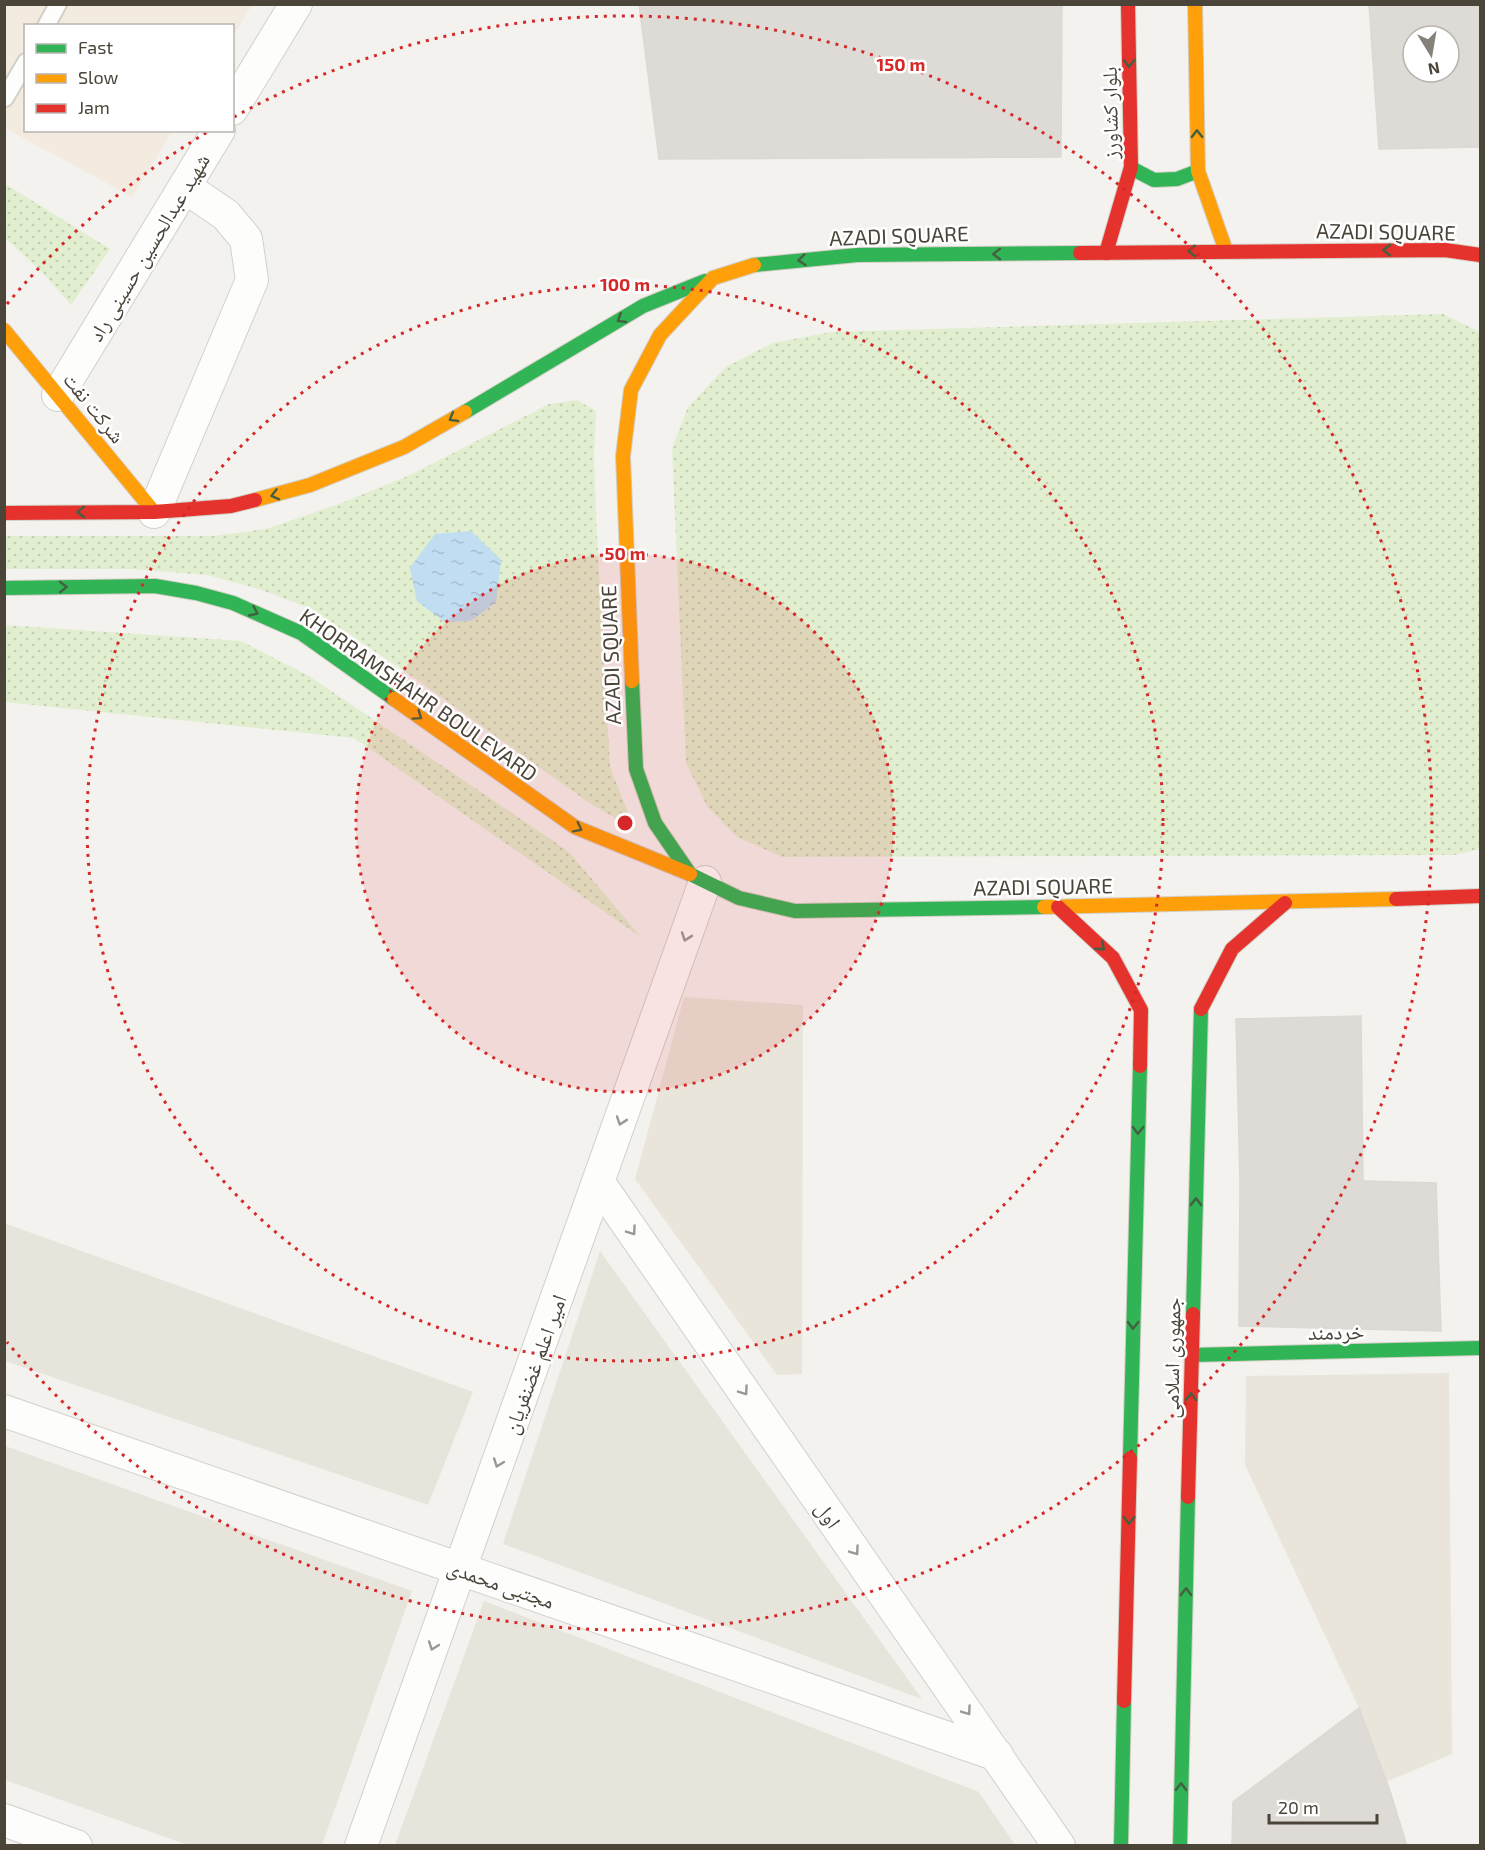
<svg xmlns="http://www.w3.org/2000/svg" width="1485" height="1850" viewBox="0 0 1485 1850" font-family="'Exo 2','Noto Naskh Arabic',sans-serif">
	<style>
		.residential { fill: #e7e4dc }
		.commercial { fill: #f3ebdf }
		.education { fill: #eae5da }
		.grass { fill: url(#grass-dots) }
		.water { fill: url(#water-ripples) }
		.building { fill: #dedbd6; stroke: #dcd9d4; stroke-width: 1.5; fill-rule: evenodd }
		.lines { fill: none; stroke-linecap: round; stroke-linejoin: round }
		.lane-casing { stroke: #d2d0cb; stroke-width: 20 }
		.street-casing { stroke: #d2d0cb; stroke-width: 34 }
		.fast-casing { stroke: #d3cfc5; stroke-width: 16 }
		.slow-casing { stroke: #d3cfc5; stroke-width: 16 }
		.jam-casing { stroke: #d3cfc5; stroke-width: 16 }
		.lane { stroke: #fdfdfc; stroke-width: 16 }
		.street { stroke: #fdfdfc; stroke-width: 32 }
		.fast { stroke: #30b455; stroke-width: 14 }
		.slow { stroke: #ff9f0a; stroke-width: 14 }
		.jam { stroke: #e5322d; stroke-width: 14 }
		.oneway { stroke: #446040 }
		.oneway2 { stroke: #9b9791 }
		.ring { fill: none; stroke: #d62828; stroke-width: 3; stroke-dasharray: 3 6 }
		.labels { text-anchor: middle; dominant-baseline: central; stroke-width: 5; stroke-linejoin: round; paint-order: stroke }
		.street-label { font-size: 21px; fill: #4b4439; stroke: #fff }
		.centre { fill: #d62828; stroke: #fff; stroke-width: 3 }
		.ring-label { font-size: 18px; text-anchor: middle; font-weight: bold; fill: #d62828; stroke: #fff; stroke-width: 5; stroke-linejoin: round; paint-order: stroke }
	</style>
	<defs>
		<pattern id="grass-dots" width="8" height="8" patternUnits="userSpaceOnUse" patternTransform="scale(1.5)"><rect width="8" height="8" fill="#e1eecf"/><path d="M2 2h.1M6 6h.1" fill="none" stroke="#c3cdb2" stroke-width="1.8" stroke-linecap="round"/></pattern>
		<pattern id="water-ripples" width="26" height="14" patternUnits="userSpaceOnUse" patternTransform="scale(1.5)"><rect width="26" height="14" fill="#c0ddf1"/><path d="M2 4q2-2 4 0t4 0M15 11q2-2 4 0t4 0" fill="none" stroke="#a6bfcf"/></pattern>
	</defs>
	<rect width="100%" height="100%" fill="#f4f2ee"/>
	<g class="residential">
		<path d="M4,1223l469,169 -45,113 -423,-144z"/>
		<path d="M600,1251l322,448 -419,-155z"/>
		<path d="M5,1446l407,145 -90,254h-134l-183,-65z"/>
		<path d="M484,1601l495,191 36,53h-620z"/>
	</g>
	<path class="commercial" d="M4,5h248l-19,31 -1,-10h-206v104l147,1 -41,66 -127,-69z"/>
	<g class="education">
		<path d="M684,997l119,8 -1,369 -25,1 -142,-196z"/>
		<path d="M1449,1373l3,381 -66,28 -27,-74 -114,-243 1,-89z"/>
	</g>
	<g class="grass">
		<path d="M4,183l106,66 -39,56 -30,-34 -36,-33z"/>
		<path d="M1443,314l37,18v517l-25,6 -673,2 -45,-20 -30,-31 -21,-43 -14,-315 16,-41 38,-40 47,-24 58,-11z"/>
		<path d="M577,400l19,11 -2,47 3,78 13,231 25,63 -47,-28 -172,-123 -104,-70 -53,-20 -51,-14 -76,-6h-127l-1,-33h210l52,-7 73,-25 71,-29 139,-71z"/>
		<path d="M4,625l237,16 68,35 259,175 73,86 -287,-199 -349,-36z"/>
	</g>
	<path class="water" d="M471,531l30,29 -5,42 -25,19 -26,1 -28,-21 -7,-33 25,-34z"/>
	<g class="building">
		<path d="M639,4h423l-1,153 -402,2z"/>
		<path d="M1369,4h111v143l-101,2zM1413,36h36v36h-36z"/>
		<path d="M1361,1016l2,165 -123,1 -4,-163z"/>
		<path d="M1363,1181l73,2 5,148 -202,-5 1,-144z"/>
		<path d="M1359,1708l31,83 17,55h-175l1,-44z"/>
	</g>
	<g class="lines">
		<g class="lane-casing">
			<g id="lane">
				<path d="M46,26l12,-22"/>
				<path d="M5,98l21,-36"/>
			</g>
		</g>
		<g class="street-casing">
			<g id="street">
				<path d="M232,109l64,-105"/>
				<path d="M58,395l161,-265"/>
				<path d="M154,512l98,-232 -6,-41 -20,-24 -41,-28"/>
				<path d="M599,1183l460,663"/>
				<path d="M4,1411l993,344"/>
				<path d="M4,1820l72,26"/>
				<path d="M361,1846l344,-964"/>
			</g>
		</g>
		<g class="fast-casing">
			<g id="fast">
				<path d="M1131,168l23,12 23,-1 21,-8"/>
				<path d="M754,265l103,-10 223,-2"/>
				<path d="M465,412l178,-106 62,-25"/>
				<path d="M4,588l151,-2 41,7 37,10 68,30 93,66"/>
				<path d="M632,681l4,88 19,54 35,51 49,24 56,13 249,-4"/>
				<path d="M1193,1314l8,-305"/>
				<path d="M1192,1355l288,-7"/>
				<path d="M1130,1458l10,-392"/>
				<path d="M1121,1846l3,-145"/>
				<path d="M1180,1846l8,-349"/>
			</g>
		</g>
		<g class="slow-casing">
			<g id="slow">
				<path d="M1195,4l3,167 28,80"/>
				<path d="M4,330l150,182"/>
				<path d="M255,500l55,-15 94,-38 61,-35"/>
				<path d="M632,681l-9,-225 8,-66 29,-55 53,-57 41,-13"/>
				<path d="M394,699l181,128 115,47"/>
				<path d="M1044,907l352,-8"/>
			</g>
		</g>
		<g class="jam-casing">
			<g id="jam">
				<path d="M1080,253l365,-3 35,5"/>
				<path d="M1106,253l25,-86 -3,-163"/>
				<path d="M4,513l150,-1 77,-6 24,-6"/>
				<path d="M1396,899l84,-3"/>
				<path d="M1058,907l55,51 28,52 -1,56"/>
				<path d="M1201,1009l31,-60 53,-46"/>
				<path d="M1188,1497l5,-183"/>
				<path d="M1124,1701l6,-243"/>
			</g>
		</g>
		<use href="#lane" class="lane"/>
		<use href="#street" class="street"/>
		<use href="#fast" class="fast"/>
		<use href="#slow" class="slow"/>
		<use href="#jam" class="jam"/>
	</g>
	<defs><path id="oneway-chevron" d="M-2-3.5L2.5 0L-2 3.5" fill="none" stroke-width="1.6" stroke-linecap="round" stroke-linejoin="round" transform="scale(1.5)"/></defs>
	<g class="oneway">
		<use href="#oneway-chevron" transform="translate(1129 63) rotate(89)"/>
		<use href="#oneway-chevron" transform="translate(1197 134) rotate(-91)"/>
		<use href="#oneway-chevron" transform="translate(1387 250) rotate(180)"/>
		<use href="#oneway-chevron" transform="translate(1192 251) rotate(179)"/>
		<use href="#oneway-chevron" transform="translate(997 254) rotate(180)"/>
		<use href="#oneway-chevron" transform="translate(802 260) rotate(174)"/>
		<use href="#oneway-chevron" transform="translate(621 319) rotate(149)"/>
		<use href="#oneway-chevron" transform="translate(453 418) rotate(150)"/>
		<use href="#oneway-chevron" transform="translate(275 495) rotate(166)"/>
		<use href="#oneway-chevron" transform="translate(81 512) rotate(179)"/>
		<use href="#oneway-chevron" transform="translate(63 587) rotate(-1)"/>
		<use href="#oneway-chevron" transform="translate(254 612) rotate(25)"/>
		<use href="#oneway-chevron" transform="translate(418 716) rotate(35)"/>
		<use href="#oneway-chevron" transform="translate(578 828) rotate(27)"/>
		<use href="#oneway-chevron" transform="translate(1101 947) rotate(43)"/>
		<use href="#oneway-chevron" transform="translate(1138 1130) rotate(91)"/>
		<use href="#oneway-chevron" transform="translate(1196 1202) rotate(-89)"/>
		<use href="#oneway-chevron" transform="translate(1133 1325) rotate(91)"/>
		<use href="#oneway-chevron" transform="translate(1191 1397) rotate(-89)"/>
		<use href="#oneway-chevron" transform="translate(1129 1520) rotate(91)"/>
		<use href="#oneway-chevron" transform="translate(1186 1592) rotate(-89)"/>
		<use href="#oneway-chevron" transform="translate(1181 1787) rotate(-89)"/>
	</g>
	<g class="oneway2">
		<use href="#oneway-chevron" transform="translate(686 937) rotate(109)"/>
		<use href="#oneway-chevron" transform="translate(621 1121) rotate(109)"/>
		<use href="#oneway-chevron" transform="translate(632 1231) rotate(55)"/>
		<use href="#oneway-chevron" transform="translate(744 1391) rotate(55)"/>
		<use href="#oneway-chevron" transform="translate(498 1463) rotate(110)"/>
		<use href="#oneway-chevron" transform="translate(855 1551) rotate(55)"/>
		<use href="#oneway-chevron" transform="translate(433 1646) rotate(110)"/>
		<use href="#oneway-chevron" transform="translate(967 1711) rotate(55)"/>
	</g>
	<circle cx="625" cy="823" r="269" fill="#d62828" fill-opacity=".12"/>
	<g class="ring">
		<circle cx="625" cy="823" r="269"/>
		<circle cx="625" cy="823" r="538"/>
		<path d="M7 304A807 807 0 0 1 209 131M234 117A807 807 0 1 1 7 1342"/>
	</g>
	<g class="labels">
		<g class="street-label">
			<text transform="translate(1109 113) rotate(-91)">بلوار کشاورز</text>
			<text transform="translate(1386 231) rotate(1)">AZADI SQUARE</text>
			<text transform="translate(899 235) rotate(-2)">AZADI SQUARE</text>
			<text transform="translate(148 247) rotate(-59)">شهید عبدالحسین حسینی راد</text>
			<text transform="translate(95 407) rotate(51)">شرکت نفت</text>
			<text transform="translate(610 655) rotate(-92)">AZADI SQUARE</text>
			<text transform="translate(419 694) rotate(35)">KHORRAMSHAHR BOULEVARD</text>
			<text transform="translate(1043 886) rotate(-1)">AZADI SQUARE</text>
			<text transform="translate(1336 1331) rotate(-1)">خردمند</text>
			<text transform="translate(1171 1358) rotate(-89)">جمهوری اسلامی</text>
			<text transform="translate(534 1364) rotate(-70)">امیر اعلم غضنفریان</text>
			<text transform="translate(829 1514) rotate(55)">اول</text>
			<text transform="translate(501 1583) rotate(19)">مجتبی محمدی</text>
		</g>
	</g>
	<circle cx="625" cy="823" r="9" class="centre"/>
	<g class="ring-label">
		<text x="901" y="71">150 m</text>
		<text x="625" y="291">100 m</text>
		<text x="625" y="560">50 m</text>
	</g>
	<rect width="1485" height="1850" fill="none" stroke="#4b4439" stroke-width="12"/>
	<rect x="24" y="24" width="210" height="108" fill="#ffffff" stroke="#b7b4b0" stroke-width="1.5"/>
	<rect x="36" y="44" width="30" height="9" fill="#30b455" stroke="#b7b4b0" stroke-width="1.5"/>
	<text x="78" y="54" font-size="18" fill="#4b4439">Fast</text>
	<rect x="36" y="74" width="30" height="9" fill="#ff9f0a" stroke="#b7b4b0" stroke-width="1.5"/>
	<text x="78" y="84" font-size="18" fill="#4b4439">Slow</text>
	<rect x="36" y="104" width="30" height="9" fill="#e5322d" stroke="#b7b4b0" stroke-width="1.5"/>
	<text x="78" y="114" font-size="18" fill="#4b4439">Jam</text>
	<g transform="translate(1431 54) rotate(169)"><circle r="28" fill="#ffffff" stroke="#b7b4b0" stroke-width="1.5"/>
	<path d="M0-4.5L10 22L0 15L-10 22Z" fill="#868178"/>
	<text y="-9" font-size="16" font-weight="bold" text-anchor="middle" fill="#4b4439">N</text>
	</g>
	<path d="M1269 1814v9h108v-9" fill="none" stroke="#4b4439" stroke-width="3"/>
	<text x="1278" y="1814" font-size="18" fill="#4b4439" stroke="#ffffff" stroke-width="4.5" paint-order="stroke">20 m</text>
</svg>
